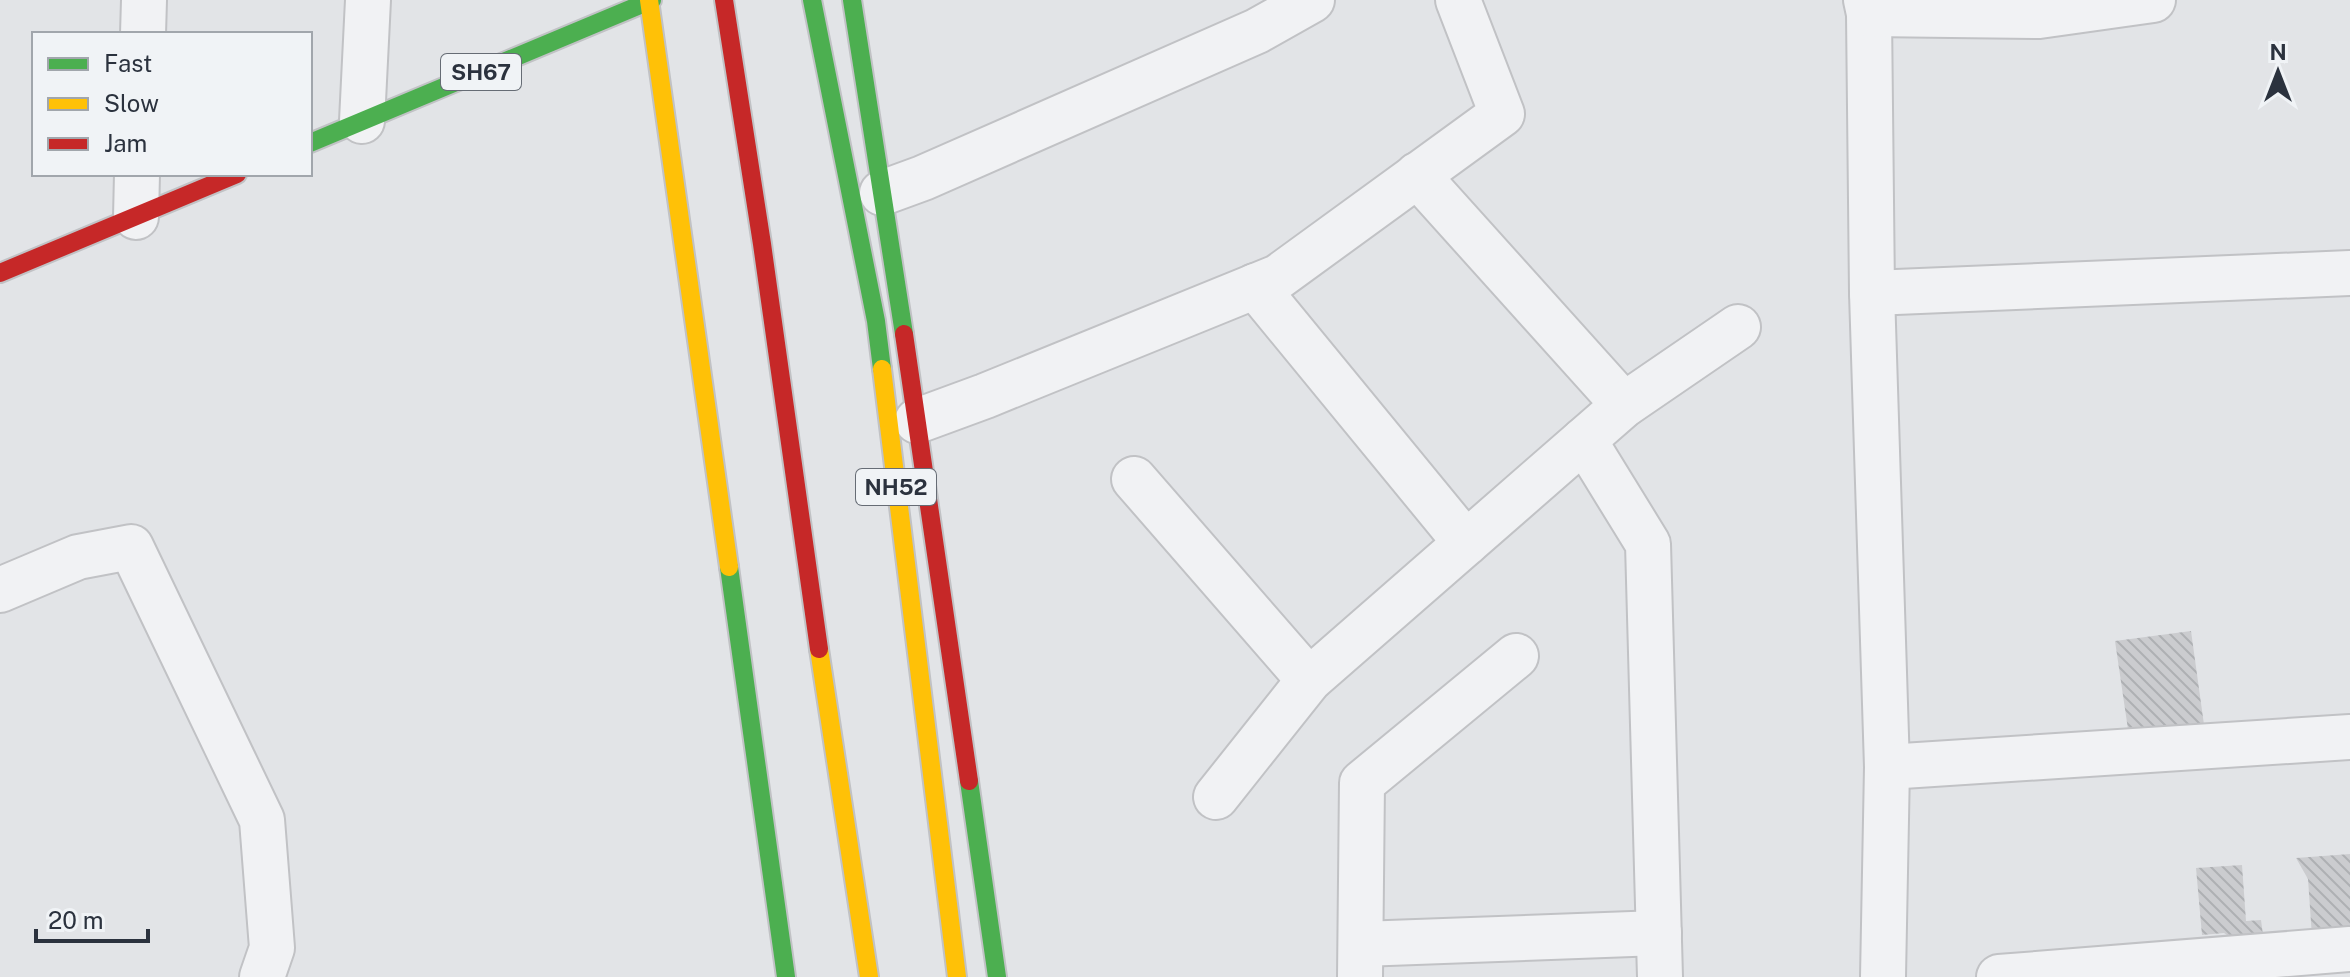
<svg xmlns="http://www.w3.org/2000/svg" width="2350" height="977" viewBox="0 0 2350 977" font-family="'Public Sans',sans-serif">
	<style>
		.building { fill: url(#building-back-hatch) }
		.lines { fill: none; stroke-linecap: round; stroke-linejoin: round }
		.street-casing { stroke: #c1c2c5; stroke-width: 48 }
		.fast-casing { stroke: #c1c2c5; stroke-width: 22 }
		.slow-casing { stroke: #c1c2c5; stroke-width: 22 }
		.jam-casing { stroke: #c1c2c5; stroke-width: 22 }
		.street { stroke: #f1f2f4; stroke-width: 44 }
		.fast { stroke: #4caf50; stroke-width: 18 }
		.slow { stroke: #ffc107; stroke-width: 18 }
		.jam { stroke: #c62828; stroke-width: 18 }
		.labels { text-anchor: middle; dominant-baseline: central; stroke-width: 6; stroke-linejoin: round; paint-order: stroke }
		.shield { fill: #f0f3f6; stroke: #666c75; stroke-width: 2 }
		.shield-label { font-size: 22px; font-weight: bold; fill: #2b323e }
	</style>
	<defs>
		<pattern id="building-back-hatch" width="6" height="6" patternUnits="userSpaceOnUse" patternTransform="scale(2)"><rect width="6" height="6" fill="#cbcccf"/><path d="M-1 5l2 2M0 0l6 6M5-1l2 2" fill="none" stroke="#aeb0b3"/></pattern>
	</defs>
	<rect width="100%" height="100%" fill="#e2e4e7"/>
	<g class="building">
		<path d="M2191,631l14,101 -75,11 -15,-102z"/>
		<path d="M2350,854v80l-38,3 -4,-58 -12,-21z"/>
		<path d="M2242,865l4,56 15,-1 2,15 -33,2 -6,-4 -22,2 -6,-67z"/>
	</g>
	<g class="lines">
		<g class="street-casing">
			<g id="street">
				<path d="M1866,0l3,14 3,279 15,474 -4,210"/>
				<path d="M1869,14l170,2 114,-16"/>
				<path d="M143,34l1,-34"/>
				<path d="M362,121l6,-121"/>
				<path d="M1417,175l207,230"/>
				<path d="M882,193l41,-15 334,-147 55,-31"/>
				<path d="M136,217l1,-43"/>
				<path d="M1255,286l211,257"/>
				<path d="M1872,293l478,-20"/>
				<path d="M917,421l68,-25 293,-119 224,-163 -44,-114"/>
				<path d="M1584,440l64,104 12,433"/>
				<path d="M1134,479l175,201"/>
				<path d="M0,590l78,-33 53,-10 131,273 10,128 -10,29"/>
				<path d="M1887,767l463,-30"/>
				<path d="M1216,797l93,-117 315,-275 114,-78"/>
				<path d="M1361,944l298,-11"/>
				<path d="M1360,977l2,-194 154,-127"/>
				<path d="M1999,977l351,-28"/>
			</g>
		</g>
		<g class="fast-casing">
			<g id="fast">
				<path d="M812,0l64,321 6,48"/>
				<path d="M852,0l52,334"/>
				<path d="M310,143l342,-143"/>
				<path d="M729,567l57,410"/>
				<path d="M969,781l28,196"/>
			</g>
		</g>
		<g class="slow-casing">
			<g id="slow">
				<path d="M649,0l80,567"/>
				<path d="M882,369l75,608"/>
				<path d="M819,649l50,328"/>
			</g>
		</g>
		<g class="jam-casing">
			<g id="jam">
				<path d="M724,0l38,244 57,405"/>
				<path d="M0,273l237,-99"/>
				<path d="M904,334l65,447"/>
			</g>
		</g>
		<use href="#street" class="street"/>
		<use href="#fast" class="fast"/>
		<use href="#slow" class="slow"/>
		<use href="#jam" class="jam"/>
	</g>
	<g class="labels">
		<g class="shield">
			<rect x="441" y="54" width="80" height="36" rx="6"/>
			<rect x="856" y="469" width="80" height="36" rx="6"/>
		</g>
		<g class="shield-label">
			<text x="481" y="72">SH67</text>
			<text x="896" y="487">NH52</text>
		</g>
	</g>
	<rect x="32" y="32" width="280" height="144" fill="#f0f3f6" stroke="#a1a6ac" stroke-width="2"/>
	<rect x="48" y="58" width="40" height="12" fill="#4caf50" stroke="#a1a6ac" stroke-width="2"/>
	<text x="104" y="72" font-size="24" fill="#2b323e">Fast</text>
	<rect x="48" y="98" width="40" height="12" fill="#ffc107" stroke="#a1a6ac" stroke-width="2"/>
	<text x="104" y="112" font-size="24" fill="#2b323e">Slow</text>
	<rect x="48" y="138" width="40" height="12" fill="#c62828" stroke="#a1a6ac" stroke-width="2"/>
	<text x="104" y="152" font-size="24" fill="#2b323e">Jam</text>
	<g transform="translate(2278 72)" stroke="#f0f3f6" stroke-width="6" paint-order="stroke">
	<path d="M0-6L14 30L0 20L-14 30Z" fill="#2b323e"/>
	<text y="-12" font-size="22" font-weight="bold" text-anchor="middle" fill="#2b323e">N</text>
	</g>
	<path d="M36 929v12h112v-12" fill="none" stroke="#2b323e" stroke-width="4"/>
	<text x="48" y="929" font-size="24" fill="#2b323e" stroke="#f0f3f6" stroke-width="6" paint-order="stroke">20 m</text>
</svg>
